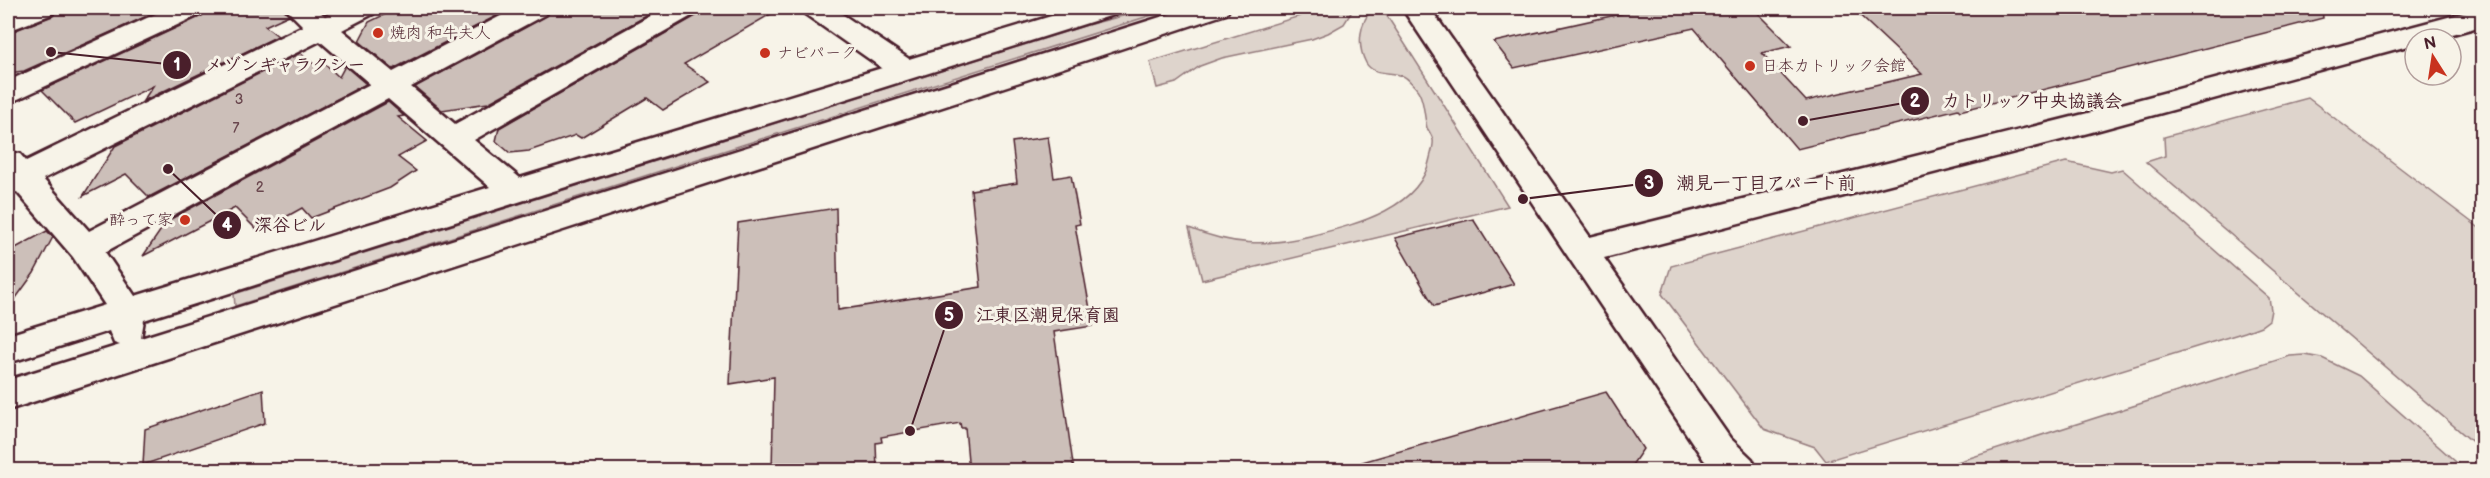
<svg xmlns="http://www.w3.org/2000/svg" width="2490" height="478" viewBox="0 0 2490 478" font-family="'Balsamiq Sans','Klee One',sans-serif">
	<style>
		.green { fill: #ded4cc; stroke: #947a7c; stroke-width: 1.5 }
		.building { fill: #ccbfb9; stroke: #4a1f2b; stroke-width: 1.5 }
		.lines { fill: none; stroke-linecap: round; stroke-linejoin: round }
		.minor-casing { stroke: #4a1f2b; stroke-width: 5 }
		.minor { fill: #f7f3e8; fill-rule: evenodd }
		.poi-dot { fill: #c8321e; stroke: #f7f3e8; stroke-width: 2 }
		.labels { text-anchor: middle; dominant-baseline: central; stroke-width: 6; stroke-linejoin: round; paint-order: stroke }
		.number-label { font-size: 14px; fill: #6a474e }
		.poi-label { font-size: 16px; fill: #4a1f2b; stroke: #f7f3e8; text-anchor: start }
		.leader { fill: none; stroke: #4a1f2b; stroke-width: 2 }
		.callout-dot { fill: #4a1f2b; stroke: #f7f3e8; stroke-width: 2 }
		.mark-label { font-size: 18px; text-anchor: middle; font-weight: bold; fill: #fff }
		.callout-label { font-size: 18px; text-anchor: middle; font-weight: bold; fill: #4a1f2b; stroke: #f7f3e8; stroke-width: 6; stroke-linejoin: round; paint-order: stroke }
	</style>
	<rect width="100%" height="100%" fill="#f7f3e8"/>
	<filter id="ink" filterUnits="userSpaceOnUse"><feTurbulence type="fractalNoise" baseFrequency=".0167" numOctaves="2"/><feDisplacementMap in="SourceGraphic" scale="12" xChannelSelector="R" yChannelSelector="G"/><feConvolveMatrix kernelMatrix="1 2 1 2 8 2 1 2 1" color-interpolation-filters="sRGB"/></filter>
	<g filter="url(#ink)">
		<g class="green">
			<path d="M1154,8h20l-939,298 -1,-12 853,-269z"/>
			<path d="M1326,8h28l-10,16 -16,9 -16,6 -90,19 -22,8 -24,17 -19,5 -7,-26z"/>
			<path d="M1373,8h9l126,198 -306,74 -13,-52c42,17 76,19 121,8 43,-11 110,-26 120,-78 1,-5 4,-13 3,-18 -1,-4 -4,-9 -6,-12 -3,-12 -3,-31 -11,-40 -3,-3 -8,-10 -13,-12 -11,-5 -30,0 -37,-13 -10,-19 -6,-41 7,-55z"/>
			<path d="M2308,98l174,132v220l-336,-288 19,-6 -1,-19z"/>
			<path d="M2066,162l45,10 11,-3 147,129 2,12 -2,10 -8,6 -16,6 -419,129 -11,-14 -51,-18 -102,-135 9,-28z"/>
			<path d="M2305,355l17,3 37,18 106,94h-533l358,-114z"/>
		</g>
		<g class="building">
			<path d="M58,8h107l-141,63 -16,2v-40l45,-17z"/>
			<path d="M207,8h76l6,7 -24,11 13,10 -135,65 10,-15 -78,37 -33,-33 160,-74z"/>
			<path d="M398,8h114l-119,61 -34,-28 10,-19z"/>
			<path d="M552,8h109l-173,95 -46,7 -27,-23 132,-71z"/>
			<path d="M701,8h80l-97,56 26,18 -47,28 -16,-12 -66,40 -5,-3 -47,16 -19,2 -14,-12 3,-13 197,-112z"/>
			<path d="M1647,8h106l38,38 -29,7 44,48 116,-27 -70,-66h470l1,10 -363,93 -2,-2 -161,40 -103,-121 -180,40 -20,-26z"/>
			<path d="M300,53l15,12 8,-3 16,15 6,-11 21,18 -217,113 -23,-23 -43,22 32,-50z"/>
			<path d="M388,102l16,14 -6,1 29,24 -29,16 18,14 -26,17 -79,30 -9,-10 -43,24 -24,-24 -92,48 24,-35z"/>
			<path d="M1048,137l6,41 17,-3 9,49 -5,1 18,101 -39,6 20,139h-105l-4,-43h-4l-1,-5 -79,14 1,5 -6,1 1,28h-105l2,-94 -44,7 8,-161 98,-15 2,102 143,-23 -10,-97 46,-7 -5,-41z"/>
			<path d="M1473,219l41,65 -80,22 -39,-68z"/>
			<path d="M47,231l6,6 -19,36 -26,36v-57z"/>
			<path d="M263,389l2,34 -122,42 2,-36z"/>
			<path d="M1606,392l37,57 -15,22h-265l-1,-9z"/>
		</g>
		<g class="lines">
			<g class="minor-casing">
				<g id="minor">
					<path d="M19,8h37l-4,6 -44,17v-19z"/>
					<path d="M169,8h36l-4,6 -183,85 -10,3v-21z"/>
					<path d="M285,8h30l10,8 17,-8h35l-4,6 -31,16 51,42 123,-64h34l-4,6 -135,73 44,37 210,-116h34l-4,6 -221,126 46,38 362,-110 -77,-54 -4,-6h32l76,51 169,-51h42l-4,6 -972,306 -3,18 1048,-330h41l-4,6 -151,50 -1067,346v-30l112,-35 -6,-2 -5,-12 -101,32v-28l97,-30 -32,-48 -56,-65 -9,2v-42l12,2 6,7 277,-135zM320,41l50,43 -281,147 -46,-52zM388,99l102,88 -355,109 -30,-44z"/>
					<path d="M1402,8h28l160,229 498,-124 394,-105v18l-48,13h-19v5l-327,89 -484,125 126,180 22,21 5,11h-43l-10,-10z"/>
				</g>
			</g>
			<use href="#minor" class="minor"/>
		</g>
	</g>
	<g class="poi-dot">
		<circle cx="378" cy="33" r="6"/>
		<circle cx="765" cy="53" r="6"/>
		<circle cx="1750" cy="66" r="6"/>
		<circle cx="185" cy="220" r="6"/>
	</g>
	<g class="labels">
		<g class="number-label">
			<text x="239" y="99">3</text>
			<text x="236" y="128">7</text>
			<text x="260" y="187">2</text>
		</g>
		<g class="poi-label">
			<text x="390" y="33">焼肉 和牛夫人</text>
			<text x="777" y="53">ナビパーク</text>
			<text x="1762" y="66">日本カトリック会館</text>
			<text x="173" y="220" text-anchor="end">酔って家</text>
		</g>
	</g>
	<path class="leader" d="M51 52L177 65M1803 121L1915 101M1523 199L1649 183M168 169L227 225M910 431L949 315"/>
	<g class="callout-dot">
		<circle cx="51" cy="52" r="6"/>
		<circle cx="1803" cy="121" r="6"/>
		<circle cx="1523" cy="199" r="6"/>
		<circle cx="168" cy="169" r="6"/>
		<circle cx="910" cy="431" r="6"/>
		<circle cx="177" cy="65" r="15"/>
		<circle cx="1915" cy="101" r="15"/>
		<circle cx="1649" cy="183" r="15"/>
		<circle cx="227" cy="225" r="15"/>
		<circle cx="949" cy="315" r="15"/>
	</g>
	<g class="mark-label">
		<text x="177" y="71">1</text>
		<text x="1915" y="107">2</text>
		<text x="1649" y="189">3</text>
		<text x="227" y="231">4</text>
		<text x="949" y="321">5</text>
	</g>
	<g class="callout-label">
		<text x="285" y="71">メゾンギャラクシー</text>
		<text x="2032" y="107">カトリック中央協議会</text>
		<text x="1766" y="189">潮見一丁目アパート前</text>
		<text x="290" y="231">深谷ビル</text>
		<text x="1048" y="321">江東区潮見保育園</text>
	</g>
	<rect width="2490" height="478" fill="none" stroke="#f7f3e8" stroke-width="30"/>
	<rect x="15" y="15" width="2460" height="448" fill="none" stroke="#4a1f2b" stroke-width="2" filter="url(#ink)"/>
	<g transform="translate(2433 57) rotate(348)"><circle r="28" fill="#f7f3e8" stroke="#b29e9c" stroke-width="1.5"/>
	<path d="M0-4.5L10 22L0 15L-10 22Z" fill="#c8321e"/>
	<text y="-9" font-size="16" font-weight="bold" text-anchor="middle" fill="#4a1f2b">N</text>
	</g>
</svg>
